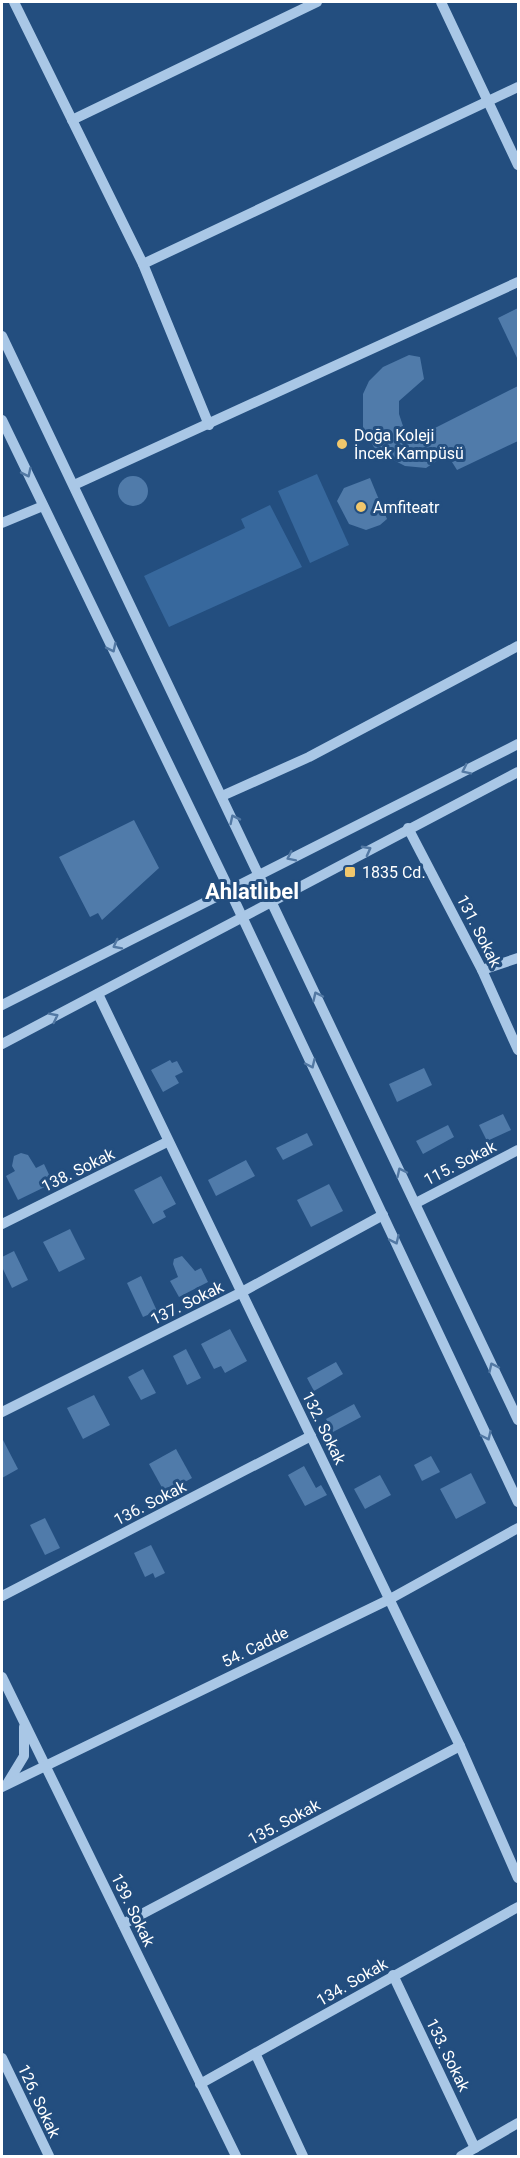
<svg xmlns="http://www.w3.org/2000/svg" width="520" height="2158" viewBox="0 0 520 2158" font-family="Roboto,sans-serif">
	<style>
		.green { fill: #37689d }
		.building { fill: #507baa }
		.lines { fill: none; stroke-linecap: round; stroke-linejoin: round }
		.minor { stroke: #a9c7e6; stroke-width: 10 }
		.oneway { stroke: #5278a3 }
		.poi-dot { fill: #f1c76c; stroke: #234e7f; stroke-width: 2 }
		.labels { text-anchor: middle; dominant-baseline: central; stroke-width: 6; stroke-linejoin: round; paint-order: stroke }
		.poi-label { font-size: 16px; fill: #fff; stroke: #234e7f; text-anchor: start }
		.street-label { font-size: 16px; fill: #fff; stroke: #234e7f }
		.district-label { font-size: 22px; font-weight: bold; fill: #fff; stroke: #234e7f }
	</style>
	<rect width="100%" height="100%" fill="#234e7f"/>
	<g class="green">
		<path d="M317,474l32,71 -39,18 -32,-72z"/>
		<path d="M270,505l32,62 -133,60 -25,-51 101,-48 -4,-9z"/>
	</g>
	<g class="building">
		<path d="M518,308v52l-20,-42z"/>
		<path d="M409,355l11,2 4,22 -25,22v13l6,18 26,-2 87,-44v55l-61,29 -10,-16 -21,14 -21,-2 -29,-15 -13,-24v-33l6,-13 14,-14z"/>
		<circle cx="133" cy="491" r="15"/>
		<path d="M370,478l17,41 -7,6 -14,5 -17,-6 -12,-23 7,-13z"/>
		<path d="M134,820l25,48 -57,52 -4,-7 -8,4 -31,-60z"/>
		<path d="M170,1060l2,3 5,-2 6,11 -8,4 4,7 -16,9 -12,-22z"/>
		<path d="M424,1068l8,17 -35,17 -8,-18z"/>
		<path d="M503,1114l8,16 -24,11 -8,-16z"/>
		<path d="M448,1125l6,12 -31,17 -7,-13z"/>
		<path d="M307,1133l6,12 -30,15 -7,-12z"/>
		<path d="M21,1153l7,2 8,13 8,-4 9,19 -35,17 -12,-24 9,-5 -3,-5 2,-10z"/>
		<path d="M246,1160l9,16 -39,20 -8,-16z"/>
		<path d="M161,1176l15,28 -13,7 3,6 -13,7 -19,-34z"/>
		<path d="M329,1184l14,27 -32,16 -14,-27z"/>
		<path d="M70,1229l15,30 -26,13 -16,-30z"/>
		<path d="M14,1251l14,29 -16,8 -10,-21v-10z"/>
		<path d="M182,1256l13,15 6,-3 7,14 -29,15 -9,-16 8,-4 -5,-13 1,-5z"/>
		<path d="M141,1276l16,35 -14,6 -16,-34z"/>
		<path d="M230,1329l17,32 -22,12 -4,-7 -7,3 -13,-25z"/>
		<path d="M186,1349l15,29 -14,7 -14,-29z"/>
		<path d="M336,1362l7,12 -29,17 -7,-13z"/>
		<path d="M143,1369l13,24 -15,7 -13,-23z"/>
		<path d="M94,1395l16,30 -27,14 -16,-31z"/>
		<path d="M354,1404l7,13 -28,15 -7,-13z"/>
		<path d="M3,1440l15,29 -16,9v-37z"/>
		<path d="M176,1449l16,29 -27,15 -16,-29z"/>
		<path d="M431,1456l9,16 -18,9 -8,-16z"/>
		<path d="M304,1466l12,22 5,-3 6,10 -22,11 -17,-31z"/>
		<path d="M471,1473l15,30 -30,16 -16,-30z"/>
		<path d="M380,1475l11,20 -26,14 -11,-20z"/>
		<path d="M45,1518l15,30 -15,7 -15,-30z"/>
		<path d="M151,1545l14,28 -10,5 -2,-5 -8,4 -11,-24z"/>
	</g>
	<g class="lines">
		<g class="minor">
			<path d="M14,2l129,262 66,161"/>
			<path d="M441,2l77,163"/>
			<path d="M72,120l245,-118"/>
			<path d="M143,264l375,-177"/>
			<path d="M2,336l516,1084"/>
			<path d="M2,420l227,469 289,613"/>
			<path d="M74,485l444,-203"/>
			<path d="M2,523l41,-17"/>
			<path d="M222,796l87,-39 209,-111"/>
			<path d="M408,828l74,142 36,80"/>
			<path d="M482,970l36,-12"/>
			<path d="M98,994l362,752 58,132"/>
			<path d="M2,1005l516,-261"/>
			<path d="M2,1044l516,-272"/>
			<path d="M416,1203l102,-53"/>
			<path d="M2,1224l165,-82"/>
			<path d="M2,1412l238,-119 143,-78"/>
			<path d="M2,1596l309,-160"/>
			<path d="M2,1677l234,479"/>
			<path d="M7,1784l17,-28v-29"/>
			<path d="M2,1787l388,-188 128,-71"/>
			<path d="M123,1924l337,-178"/>
			<path d="M393,1975l82,173"/>
			<path d="M256,2055l47,101"/>
			<path d="M2,2058l47,98"/>
			<path d="M200,2084l318,-177"/>
			<path d="M461,2156l57,-33"/>
		</g>
	</g>
	<defs><path id="oneway-chevron" d="M-2-3.5L2.5 0L-2 3.5" fill="none" stroke-width="1.6" stroke-linecap="round" stroke-linejoin="round" transform="scale(1.5)"/></defs>
	<g class="oneway">
		<use href="#oneway-chevron" transform="translate(27 473) rotate(64)"/>
		<use href="#oneway-chevron" transform="translate(112 648) rotate(64)"/>
		<use href="#oneway-chevron" transform="translate(466 770) rotate(154)"/>
		<use href="#oneway-chevron" transform="translate(234 819) rotate(-116)"/>
		<use href="#oneway-chevron" transform="translate(367 850) rotate(-28)"/>
		<use href="#oneway-chevron" transform="translate(291 857) rotate(154)"/>
		<use href="#oneway-chevron" transform="translate(117 945) rotate(153)"/>
		<use href="#oneway-chevron" transform="translate(317 996) rotate(-115)"/>
		<use href="#oneway-chevron" transform="translate(54 1017) rotate(-27)"/>
		<use href="#oneway-chevron" transform="translate(311 1064) rotate(65)"/>
		<use href="#oneway-chevron" transform="translate(401 1172) rotate(-115)"/>
		<use href="#oneway-chevron" transform="translate(395 1240) rotate(65)"/>
		<use href="#oneway-chevron" transform="translate(493 1367) rotate(-115)"/>
		<use href="#oneway-chevron" transform="translate(487 1436) rotate(65)"/>
	</g>
	<g class="poi-dot">
		<circle cx="342" cy="444" r="6"/>
		<circle cx="361" cy="507" r="6"/>
		<rect x="344" y="866" width="12" height="12" rx="3"/>
	</g>
	<g class="labels">
		<g class="poi-label">
			<text x="354" y="435">Doğa Koleji<tspan x="354" dy="18">İncek Kampüsü</tspan></text>
			<text x="373" y="507">Amfiteatr</text>
			<text x="362" y="872">1835 Cd.</text>
		</g>
		<g class="street-label">
			<text transform="translate(479 931) rotate(63)">131. Sokak</text>
			<text transform="translate(460 1163) rotate(-27)">115. Sokak</text>
			<text transform="translate(78 1170) rotate(-26)">138. Sokak</text>
			<text transform="translate(187 1303) rotate(-26)">137. Sokak</text>
			<text transform="translate(324 1428) rotate(64)">132. Sokak</text>
			<text transform="translate(150 1503) rotate(-27)">136. Sokak</text>
			<text transform="translate(255 1647) rotate(-26)">54. Cadde</text>
			<text transform="translate(284 1822) rotate(-28)">135. Sokak</text>
			<text transform="translate(133 1910) rotate(64)">139. Sokak</text>
			<text transform="translate(352 1982) rotate(-30)">134. Sokak</text>
			<text transform="translate(448 2055) rotate(64)">133. Sokak</text>
			<text transform="translate(39 2101) rotate(65)">126. Sokak</text>
		</g>
		<g class="district-label">
			<text x="252" y="891">Ahlatlıbel</text>
		</g>
	</g>
	<rect width="520" height="2158" fill="none" stroke="#ffffff" stroke-width="6"/>
</svg>
